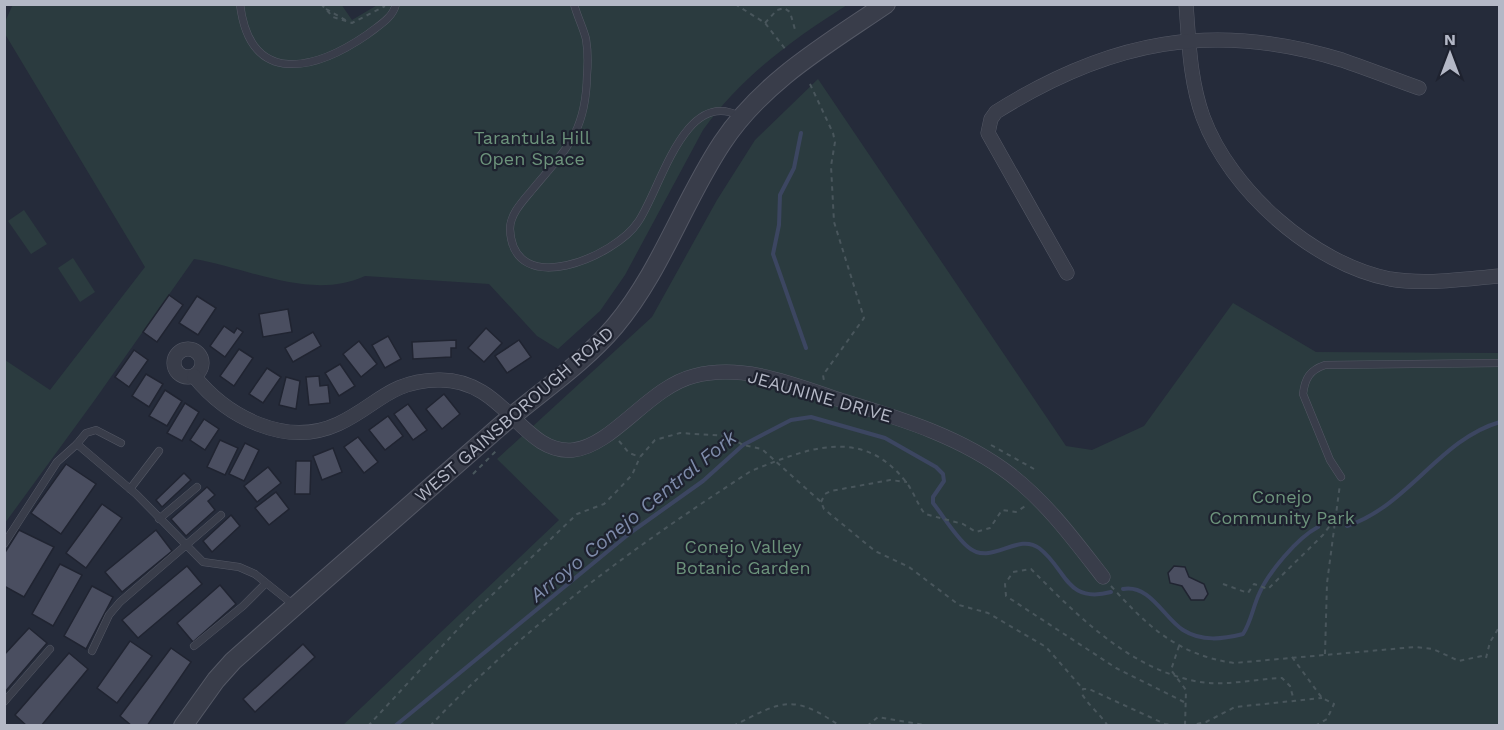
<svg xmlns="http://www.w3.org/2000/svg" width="1504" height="730" viewBox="0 0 1504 730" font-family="'Work Sans',sans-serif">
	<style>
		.green { fill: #2b3b3f }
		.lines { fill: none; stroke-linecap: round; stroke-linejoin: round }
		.stream { stroke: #3c4661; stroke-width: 4 }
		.building { fill: #4a4e60; stroke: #202431; stroke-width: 1.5 }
		.service-casing { stroke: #545865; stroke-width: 8 }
		.minor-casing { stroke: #545865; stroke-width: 15 }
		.tertiary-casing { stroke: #545865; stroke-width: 20 }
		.path { stroke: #49565c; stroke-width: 2; stroke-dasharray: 4.5 4.5; stroke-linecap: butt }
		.service { stroke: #393d4a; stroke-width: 7 }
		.minor { stroke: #393d4a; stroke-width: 14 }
		.tertiary { stroke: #393d4a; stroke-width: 18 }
		.labels { text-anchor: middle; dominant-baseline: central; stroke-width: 4.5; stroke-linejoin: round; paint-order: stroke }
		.park-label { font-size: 18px; fill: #6d947c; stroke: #1e222f }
		.street-label { font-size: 18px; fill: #b4b8c6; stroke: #1e222f }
		.water-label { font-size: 20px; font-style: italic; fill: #7e8baa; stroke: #1e222f }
	</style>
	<rect width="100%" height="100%" fill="#252b3a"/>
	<g class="green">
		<path d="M13,4h328l11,16 27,-16 468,1c-55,35 -105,71 -144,125l-78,145 -25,36 -42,38 -21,-13 -48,-52 -124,-8c-54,25 -116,-8 -171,-17l-100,142 -89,122v-163l45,30 95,-123 -140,-233v-12z"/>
		<path d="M818,79l248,367 26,4 52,-24 89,-123 83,49 183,1v372l-1157,1 217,-206 -62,-61 155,-142 65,-117 38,-60z"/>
		<path d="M24,210l23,34 -16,10 -23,-33z"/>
		<path d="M73,258l22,34 -15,10 -22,-34z"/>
	</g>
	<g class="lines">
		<g class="stream">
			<path d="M801,133l-7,35 -14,27 -1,30 -6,29 33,94"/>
			<path d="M1347,526c61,-20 93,-87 153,-104"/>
			<path d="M1123,589c27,-5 41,29 60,41 19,12 40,9 60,4 8,-12 10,-27 16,-40 9,-21 38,-56 59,-67"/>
			<path d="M395,726l235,-193 73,-52 40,-36 48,-25 20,-3 74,21 51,29 7,7 1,7 -11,16v6c11,14 22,33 35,44 23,20 49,-15 71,1 28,21 26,56 72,44"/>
		</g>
	</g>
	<g class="building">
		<path d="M169,295l14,10 -26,37 -14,-10z"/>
		<path d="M197,296l19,12 -18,27 -19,-12z"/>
		<path d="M288,309l4,23 -29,5 -4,-23z"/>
		<path d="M224,326l10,7 3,-5 6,4 -18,25 -15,-11z"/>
		<path d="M486,328l16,15 -18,19 -16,-14z"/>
		<path d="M313,332l8,14 -28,16 -8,-14z"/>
		<path d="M388,336l13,23 -16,9 -13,-23z"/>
		<path d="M456,340v8h-5v9l-38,2 -1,-17z"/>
		<path d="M519,340l12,17 -24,16 -12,-17z"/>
		<path d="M359,341l18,23 -16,13 -18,-23z"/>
		<path d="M239,349l14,9 -19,28 -14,-10z"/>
		<path d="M134,350l14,10 -19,27 -14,-10z"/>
		<path d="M340,364l15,22 -16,10 -14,-23z"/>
		<path d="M267,368l14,9 -18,26 -14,-9z"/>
		<path d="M146,374l17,10 -14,23 -17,-11z"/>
		<path d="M319,376l1,10 8,-1 2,18 -21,2 -3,-28z"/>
		<path d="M286,377l14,4 -4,28 -17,-4z"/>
		<path d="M165,390l17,11 -15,25 -18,-10z"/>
		<path d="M444,394l16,20 -18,15 -16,-20z"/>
		<path d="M185,403l14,9 -17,29 -15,-8z"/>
		<path d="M408,404l19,26 -14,10 -19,-26z"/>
		<path d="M388,416l15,20 -18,14 -16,-20z"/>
		<path d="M204,419l15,10 -14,21 -15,-10z"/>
		<path d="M358,437l20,25 -14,11 -20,-26z"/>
		<path d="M220,440l18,8 -13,27 -18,-8z"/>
		<path d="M245,443l14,7 -15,31 -15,-7z"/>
		<path d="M333,448l9,24 -20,8 -9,-24z"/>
		<path d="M296,461h15l-1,33h-15z"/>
		<path d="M66,464l30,20 -35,50 -30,-21z"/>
		<path d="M268,467l13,16 -24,19 -13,-16z"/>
		<path d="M184,473l7,7 -29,27 -6,-7z"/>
		<path d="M207,487l8,8 -7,6 7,9 -29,26 -15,-17z"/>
		<path d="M276,492l13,17 -20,16 -14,-17z"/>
		<path d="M102,504l20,14 -36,50 -20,-15z"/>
		<path d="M231,515l9,11 -28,26 -9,-11z"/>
		<path d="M19,530l35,17 -30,50 -20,-11v-32z"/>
		<path d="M156,530l16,21 -50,41 -17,-20z"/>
		<path d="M60,564l22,11 -29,51 -21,-12z"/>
		<path d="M187,566l15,18 -64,54 -16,-18z"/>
		<path d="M1174,566l11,1 4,10 15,7 4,10 -4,6h-13l-9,-14 -12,-3 -2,-10z"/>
		<path d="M220,585l16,19 -43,38 -16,-19z"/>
		<path d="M92,586l21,11 -27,52 -22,-13z"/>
		<path d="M29,628l18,15 -43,50v-38z"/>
		<path d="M130,641l22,15 -35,47 -20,-15z"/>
		<path d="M303,644l12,13 -60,55 -12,-13z"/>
		<path d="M171,648l20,14 -44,64h-15l-12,-10z"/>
		<path d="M69,653l19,16 -47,57h-14l-12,-11z"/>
	</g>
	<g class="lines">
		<g class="service-casing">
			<g id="service">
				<path d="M240,4c10,84 76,66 128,30 10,-8 25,-16 28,-30"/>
				<path d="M574,4c3,12 9,23 12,35 2,12 2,24 1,36 -1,57 -20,73 -55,115 -9,11 -22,24 -22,39 3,72 106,27 128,-7 22,-31 46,-135 101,-106"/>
				<path d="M77,444l9,-11 10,-3 25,13"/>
				<path d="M1341,477l-11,-17 -27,-66c2,-16 7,-24 22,-29l175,-2"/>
				<path d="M130,489l29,-38"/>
				<path d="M159,519l38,-32"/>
				<path d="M4,544l53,-82 20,-18 59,50 67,68 36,5 16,7 40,32"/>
				<path d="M194,646l49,-40 22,-22"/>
				<path d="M92,651l17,-36 11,-13 101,-87"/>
				<path d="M4,702l46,-53"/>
			</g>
		</g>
		<g class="minor-casing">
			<g id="minor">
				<path d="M1186,4c3,39 4,77 17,113 27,73 110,147 187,162 36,6 73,0 110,-3"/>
				<path d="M1067,273l-79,-140 3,-14 5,-7c113,-71 217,-92 346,-52 26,9 52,19 77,28"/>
				<circle cx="188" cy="363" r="14"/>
				<path d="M194,376c33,41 92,72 144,48 39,-18 51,-43 100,-44 67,-2 84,75 135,70 40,-4 76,-63 121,-74 50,-13 101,9 149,25 59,18 119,36 168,74 37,29 64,66 92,102"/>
			</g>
		</g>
		<g class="tertiary-casing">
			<path id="tertiary" d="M183,726l33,-46 17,-19c88,-78 176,-155 265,-233 39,-34 84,-63 117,-102 46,-55 68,-124 107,-183 41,-62 104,-98 164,-139"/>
		</g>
		<g class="path">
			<path d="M321,4l12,13 19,6 33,-17"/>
			<path d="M735,4l30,19 21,27"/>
			<path d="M326,9l21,12"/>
			<path d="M765,23l12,-13 7,-2 6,4 6,21"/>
			<path d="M810,84l23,49 2,9 -4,24 3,56 30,96 -41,57 1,6"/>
			<path d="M619,441l10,12 11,4"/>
			<path d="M991,445l43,24"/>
			<path d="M473,474l24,-24"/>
			<path d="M821,502l4,-8 6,-3 59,-11 17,2"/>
			<path d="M1223,584l25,9 6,-9 14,5 55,-54 11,-15"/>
			<path d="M1111,586c37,41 67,69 123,77l181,-16 18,2 26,12 27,-6"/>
			<path d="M1179,646l-8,24 15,20 -1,36"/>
			<path d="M1325,654l2,-71 13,-99"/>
			<path d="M1292,657l30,41 12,6 -7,15 -12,7"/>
			<path d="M1486,658l4,-16 10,-16"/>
			<path d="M1184,702l-68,-34 -110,-72 -1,-12 8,-12 18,-3c47,47 99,101 169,113 26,4 55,-3 82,-4l8,8 4,15"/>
			<path d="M368,726l103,-111 106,-101 27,-10 12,-12 16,-17 8,-18 15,-17 25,-7 48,3 15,9 19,4 59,53 3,7 51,42 34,16 50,38 29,8 58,34 37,42"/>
			<path d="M430,726c95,-100 205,-180 321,-255 55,-22 111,-46 155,11 8,10 11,22 19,32l38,10 13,8 14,-4 12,-18 14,2 11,-7"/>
			<path d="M733,726c49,-25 59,-33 107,0"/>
			<path d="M867,726l11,-9 52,9"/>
			<path d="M1108,726c-8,-12 -19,-20 -26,-32l1,-5h6l76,35 13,2"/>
			<path d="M1188,726l18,-4 29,-15 87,-9"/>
		</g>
		<use href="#service" class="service"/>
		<use href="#minor" class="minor"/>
		<use href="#tertiary" class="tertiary"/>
	</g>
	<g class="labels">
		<g class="park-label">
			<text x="532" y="137">Tarantula Hill<tspan x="532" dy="21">Open Space</tspan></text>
			<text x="1282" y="496">Conejo<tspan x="1282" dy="21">Community Park</tspan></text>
			<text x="743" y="546">Conejo Valley<tspan x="743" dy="21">Botanic Garden</tspan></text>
		</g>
		<g class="street-label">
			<text transform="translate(820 396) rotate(16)">JEAUNINE DRIVE</text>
			<text transform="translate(514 414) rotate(-41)">WEST GAINSBOROUGH ROAD</text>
		</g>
		<g class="water-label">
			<text transform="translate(633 516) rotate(-39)">Arroyo Conejo Central Fork</text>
		</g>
	</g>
	<rect width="1504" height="730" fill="none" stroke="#b4b8c6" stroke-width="12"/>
	<g transform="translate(1450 54)" stroke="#1e222f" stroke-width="4.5" paint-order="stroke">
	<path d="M0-4.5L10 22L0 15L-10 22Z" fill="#b4b8c6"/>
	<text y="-9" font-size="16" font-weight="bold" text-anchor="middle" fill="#b4b8c6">N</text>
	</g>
</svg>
